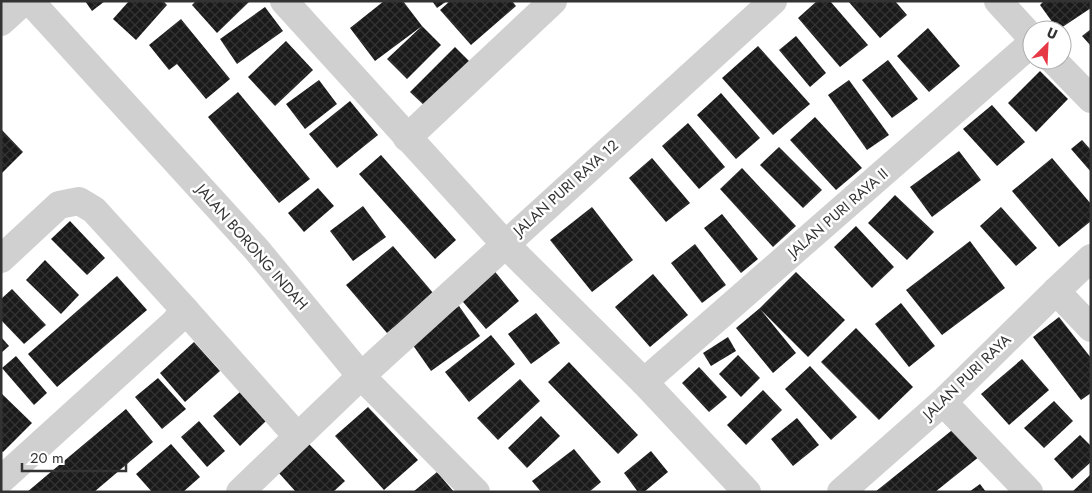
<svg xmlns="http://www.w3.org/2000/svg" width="1092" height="493" viewBox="0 0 1092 493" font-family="Jost,sans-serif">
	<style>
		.building { fill: url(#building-cross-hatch) }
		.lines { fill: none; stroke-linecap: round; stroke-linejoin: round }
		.street { stroke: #d0d0d0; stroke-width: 28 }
		.labels { text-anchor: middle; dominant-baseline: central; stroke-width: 5; stroke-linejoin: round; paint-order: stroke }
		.street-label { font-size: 15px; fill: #333; stroke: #fff }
	</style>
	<defs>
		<pattern id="building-cross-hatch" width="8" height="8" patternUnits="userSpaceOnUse" patternTransform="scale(1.25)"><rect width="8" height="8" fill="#1a1a1a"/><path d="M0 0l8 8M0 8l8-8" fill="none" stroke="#333"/></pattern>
	</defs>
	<rect width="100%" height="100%" fill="#fff"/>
	<g class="building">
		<path d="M85,1h20l-13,10z"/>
		<path d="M129,1h34l4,4 -31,35 -23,-21z"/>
		<path d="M196,1h54l-33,32 -25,-28z"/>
		<path d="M384,1h19l19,25 19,19 -34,34 -20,-20 35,-33 -47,35 -25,-33z"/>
		<path d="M432,1h15l-10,7z"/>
		<path d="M450,1h62l4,5 -45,39 -31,-35z"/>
		<path d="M817,1h13l38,44 -28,22 -42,-49z"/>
		<path d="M848,1h47l12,14 -27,23z"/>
		<path d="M1044,1h47v7l-33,22 -18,-25z"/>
		<path d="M265,7l18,24 -46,33 -17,-25z"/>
		<path d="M181,19l49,60 -24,20 -29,-35 -8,6 -20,-25z"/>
		<path d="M928,28l32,38 -31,26 -32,-36z"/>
		<path d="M1091,29v17l-9,-10z"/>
		<path d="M796,36l30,37 -16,14 -31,-37z"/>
		<path d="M286,41l27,29 -38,36 -27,-29z"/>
		<path d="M758,46l52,58 -37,31 -51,-57z"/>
		<path d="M455,47l15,15 -43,46 -17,-16z"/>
		<path d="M888,60l30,39 -26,19 -30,-38z"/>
		<path d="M1040,71l28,28 -32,33 -28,-29z"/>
		<path d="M319,80l18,24 -32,25 -19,-25z"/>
		<path d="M849,80l40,55 -22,15 -39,-55z"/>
		<path d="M238,92l72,87 -31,24 -71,-86z"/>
		<path d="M721,93l39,45 -24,21 -39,-44z"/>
		<path d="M350,101l28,34 -41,33 -28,-34z"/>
		<path d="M992,105l33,37 -28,24 -34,-37z"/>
		<path d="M815,117l47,51 -26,22 -46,-50z"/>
		<path d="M688,123l37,44 -26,22 -37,-43z"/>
		<path d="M1,129l22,23 -22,22z"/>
		<path d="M1082,140l9,10v22l-20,-23z"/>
		<path d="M779,147l43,43 -19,18 -43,-43z"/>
		<path d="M959,151l22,29 -49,37 -22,-30z"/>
		<path d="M381,155l75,85 -21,19 -76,-85z"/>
		<path d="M652,158l38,45 -24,19 -37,-44z"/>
		<path d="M1052,158l39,46v17l-32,26 -47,-56z"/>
		<path d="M742,168l54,58 -23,21 -53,-58z"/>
		<path d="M318,188l16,18 -30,26 -16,-19z"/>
		<path d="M895,195l39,37 -27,28 -39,-37z"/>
		<path d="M363,206l23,31 -33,24 -23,-30z"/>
		<path d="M592,207l41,53 -41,32 -42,-52z"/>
		<path d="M1001,207l36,41 -21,18 -36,-40z"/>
		<path d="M722,214l36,45 -17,14 -37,-45z"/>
		<path d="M70,221l35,37 -18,17 -36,-36z"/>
		<path d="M856,226l38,41 -22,21 -38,-41z"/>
		<path d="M970,241l35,47 -63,47 -36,-45z"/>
		<path d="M695,244l31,41 -24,18 -31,-40z"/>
		<path d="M393,246l41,48 -47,39 -41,-48z"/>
		<path d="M45,260l34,35 -18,19 -35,-34z"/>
		<path d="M492,268l27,33 -33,28 -28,-33z"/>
		<path d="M796,272l49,48 -37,37 -47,-47 35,43 -23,20 -37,-45 24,-20z"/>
		<path d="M653,274l35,41 -38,32 -35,-40z"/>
		<path d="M117,276l30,34 -90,77 -29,-33z"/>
		<path d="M12,289l34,36 -22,19 -23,-24v-21z"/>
		<path d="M901,303l34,43 -26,21 -34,-43z"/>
		<path d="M459,306l21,30 -49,35 -21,-30z"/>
		<path d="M536,313l24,30 -29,21 -23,-30z"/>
		<path d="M1059,317l32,41v35l-10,7 -48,-63z"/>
		<path d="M856,328l57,59 -34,33 -58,-58z"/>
		<path d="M491,335l24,29 -46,38 -24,-30z"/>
		<path d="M1,337l8,9 -8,7z"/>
		<path d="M728,337l8,14 -25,15 -8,-13z"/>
		<path d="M194,342l26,29 -35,31 -25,-29z"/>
		<path d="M738,355l22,23 -19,19 -22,-23z"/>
		<path d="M16,356l31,37 -13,12 -32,-37z"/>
		<path d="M1022,359l27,31 -40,35 -28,-31z"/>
		<path d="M569,362l69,73 -20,19 -70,-72z"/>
		<path d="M810,366l47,51 -26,23 -46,-51z"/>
		<path d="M699,367l28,30 -18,15 -27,-29z"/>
		<path d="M158,378l28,31 -24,20 -27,-32z"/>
		<path d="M520,379l20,22 -42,39 -21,-22z"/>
		<path d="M763,390l19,20 -36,35 -19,-20z"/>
		<path d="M240,392l26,29 -26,25 -27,-30z"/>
		<path d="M1,393l31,30 -29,29 -2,-1z"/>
		<path d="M1054,401l19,20 -29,27 -20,-20z"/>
		<path d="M368,407l50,53 -34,30 -49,-54z"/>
		<path d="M126,409l27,33 -59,50h-67z"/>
		<path d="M541,416l19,20 -33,32 -19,-20z"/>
		<path d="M797,418l22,27 -26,21 -22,-27z"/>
		<path d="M199,421l26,30 -18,16 -26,-30z"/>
		<path d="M956,427l24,29 -45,36h-60z"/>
		<path d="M1080,435l11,11v16l-19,17 -18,-20z"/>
		<path d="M308,443l37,38 -12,11h-37l-18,-20z"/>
		<path d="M171,444l29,33 -17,15h-31l-16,-18z"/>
		<path d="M574,449l27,33 -12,10h-48l-9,-11z"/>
		<path d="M651,451l17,21 -24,20h-6l-14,-19z"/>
		<path d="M437,472l17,20h-41z"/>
		<path d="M1091,474v18h-19z"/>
		<path d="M980,484l6,8h-17z"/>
	</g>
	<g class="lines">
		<g class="street">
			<path d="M30,1l227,249 104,126 115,116"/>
			<path d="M284,1l221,243 139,138 103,110"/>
			<path d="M998,1l34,37"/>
			<path d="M1,22l23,-21"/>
			<path d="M1053,60l38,39"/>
			<path d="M407,138l146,-137"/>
			<path d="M1,259l58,-54 20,-4 15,9 91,100"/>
			<path d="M1056,291l35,37"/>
			<path d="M644,382l388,-339"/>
			<path d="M943,402l86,90"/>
			<path d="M1,480l173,-157 11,-13 112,126"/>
			<path d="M240,492l121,-116 412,-375"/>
			<path d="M841,492l102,-90 113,-111 35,-33"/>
		</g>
	</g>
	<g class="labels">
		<g class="street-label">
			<text transform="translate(566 188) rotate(-42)">JALAN PURI RAYA 12</text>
			<text transform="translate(838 213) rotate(-41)">JALAN PURI RAYA II</text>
			<text transform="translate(252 247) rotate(49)">JALAN BORONG INDAH</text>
			<text transform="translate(967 377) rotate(-44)">JALAN PURI RAYA</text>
		</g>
	</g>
	<rect width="1092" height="493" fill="none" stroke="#333333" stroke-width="5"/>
	<g transform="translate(1047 45) rotate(24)"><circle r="24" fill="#ffffff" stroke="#adadad"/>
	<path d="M0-4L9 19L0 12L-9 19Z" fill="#e63946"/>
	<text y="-8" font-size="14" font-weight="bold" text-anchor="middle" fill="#333333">U</text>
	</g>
	<path d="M22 463v8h104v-8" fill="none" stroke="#333333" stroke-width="2.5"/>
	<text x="30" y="463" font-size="15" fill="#333333" stroke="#ffffff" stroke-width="4" paint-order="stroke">20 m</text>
</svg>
